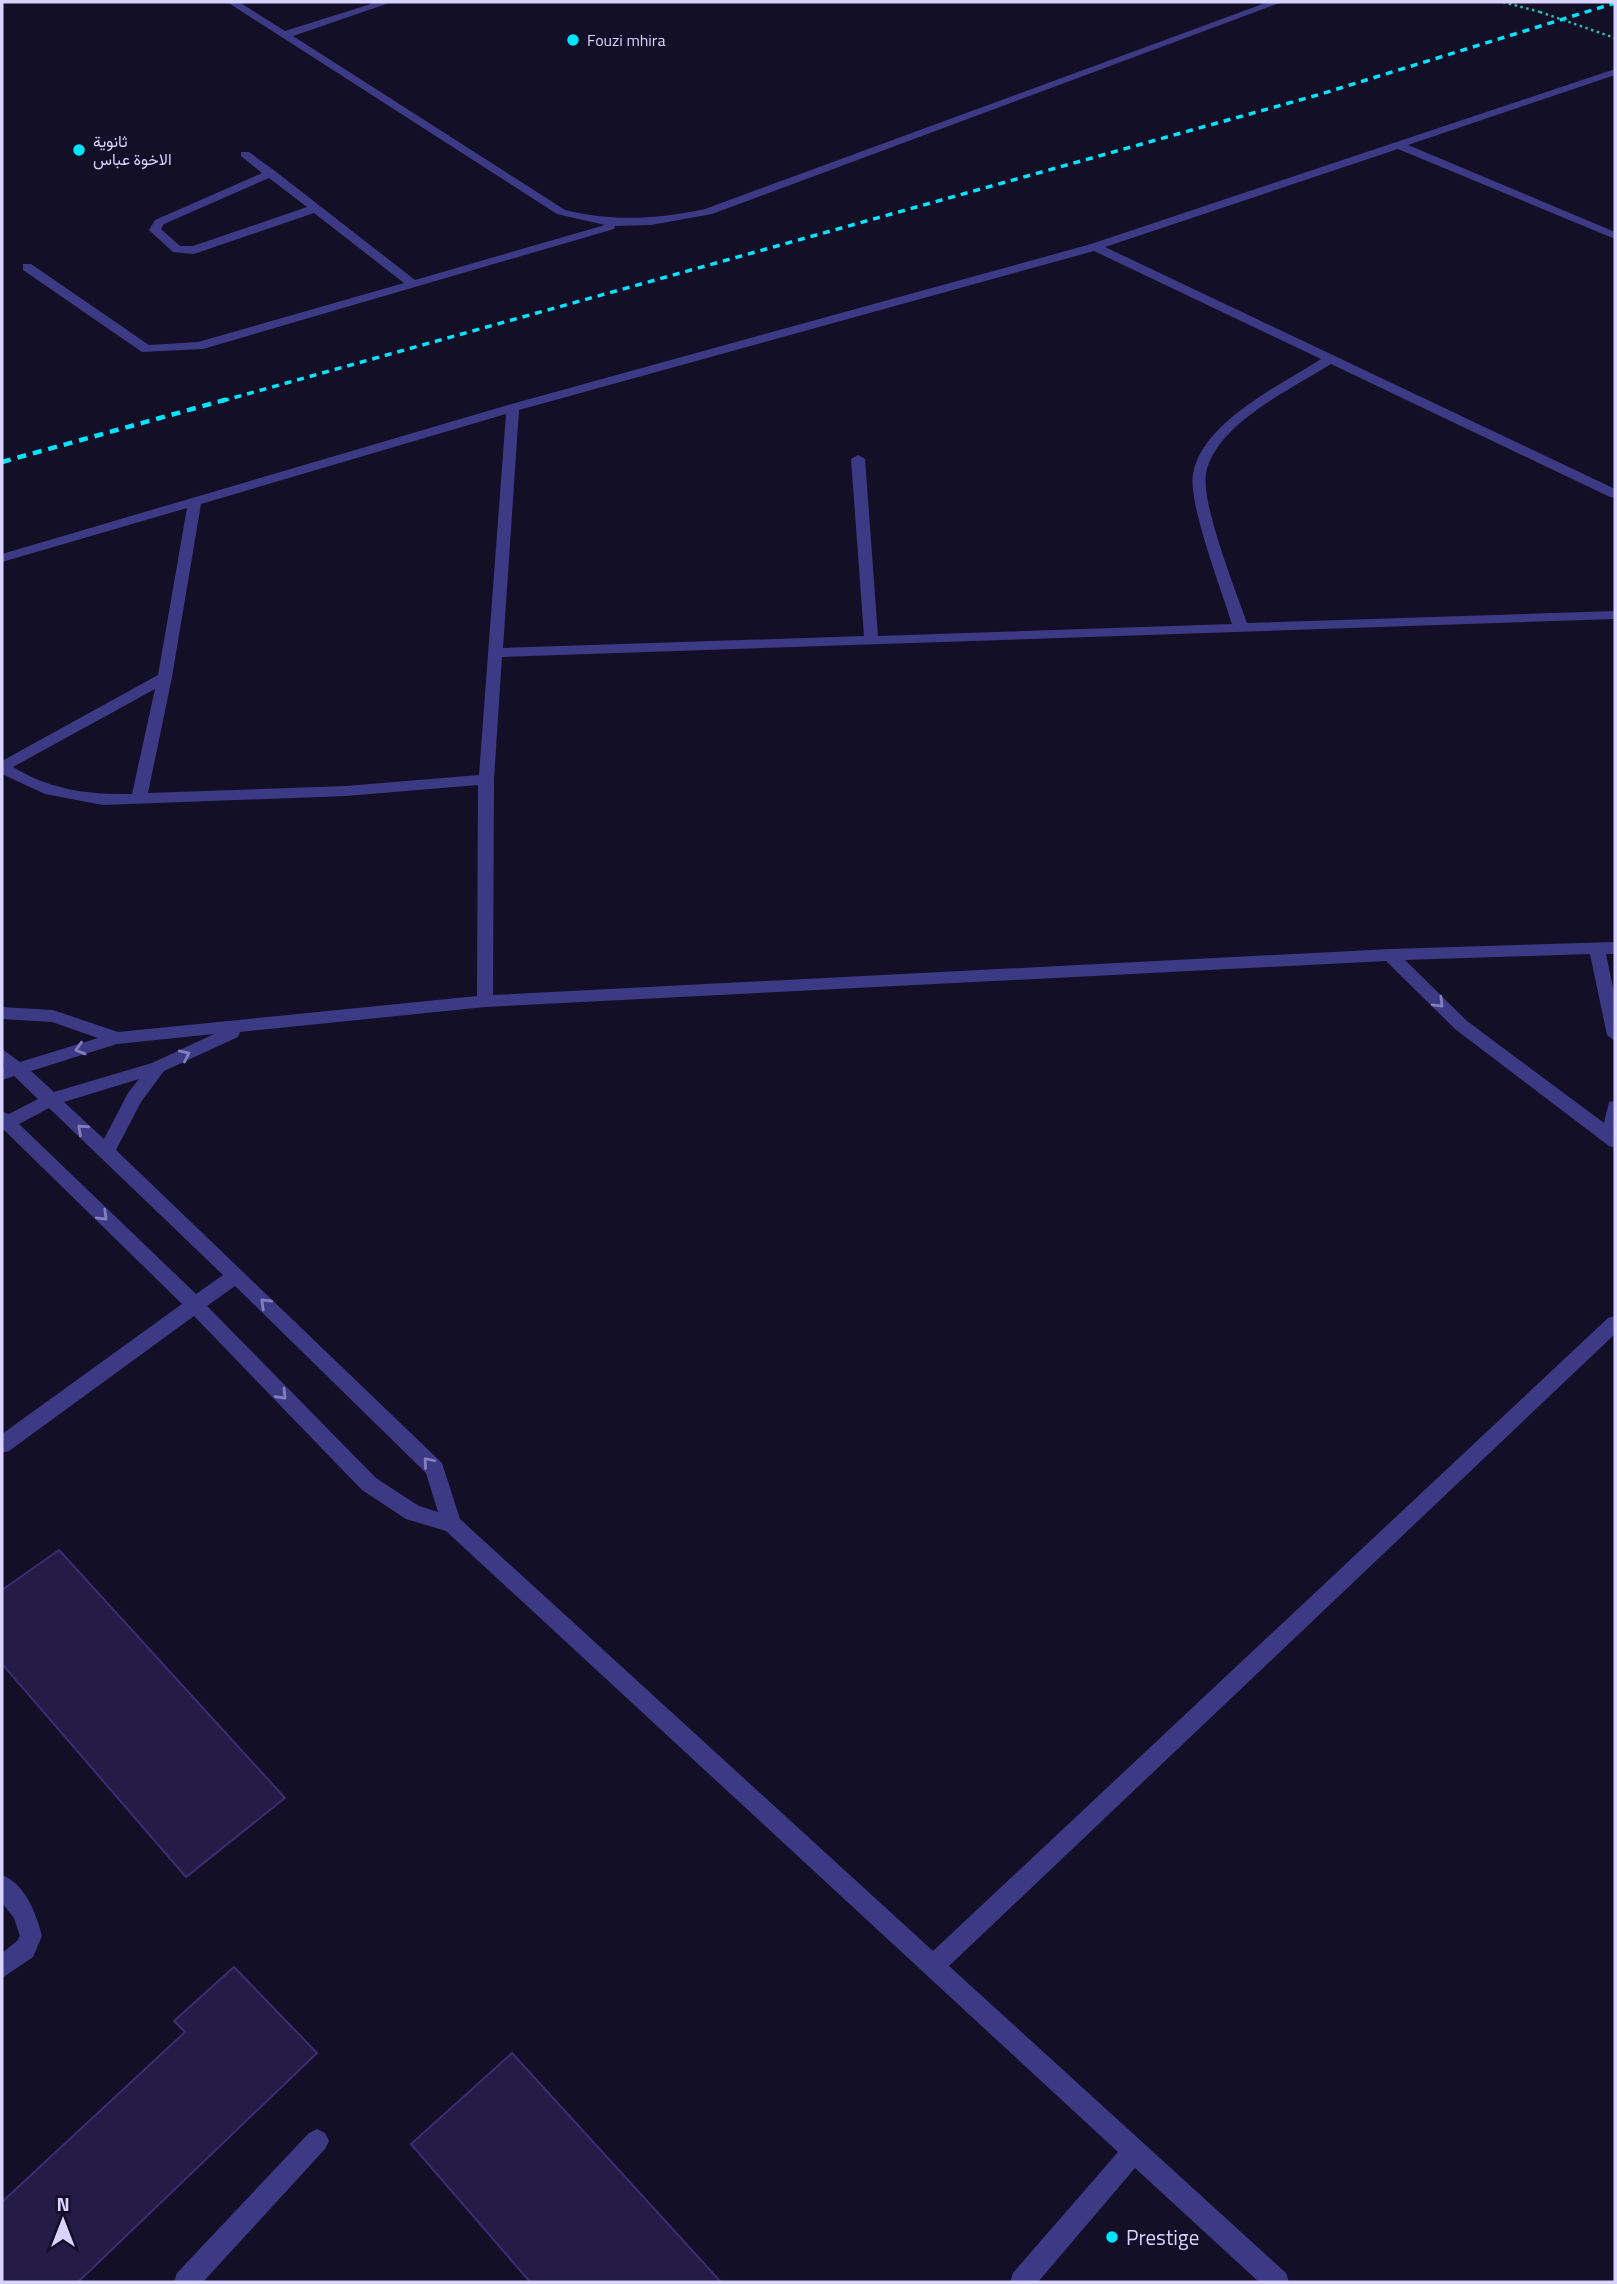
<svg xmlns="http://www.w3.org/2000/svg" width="1617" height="2284" viewBox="0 0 1617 2284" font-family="'Titillium Web',Vazirmatn,sans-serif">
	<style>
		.building { fill: #241b47; stroke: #3b2d73; stroke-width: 2 }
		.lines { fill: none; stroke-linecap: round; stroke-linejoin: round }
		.path { stroke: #2fb8b0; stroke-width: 2.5; stroke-dasharray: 2.5 3.5; stroke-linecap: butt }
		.minor { fill: #3d3a85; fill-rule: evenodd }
		.rail-far1 { stroke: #00e5ff; stroke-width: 3.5; stroke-dasharray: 7 6; stroke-linecap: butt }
		.rail { stroke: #00e5ff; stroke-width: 4.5; stroke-dasharray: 9 7; stroke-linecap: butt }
		.path-bridge { stroke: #2fb8b0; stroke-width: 2.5; stroke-dasharray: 2.5 3.5; stroke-linecap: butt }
		.oneway { stroke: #837fbc }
		.poi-dot { fill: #00e5ff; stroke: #130f26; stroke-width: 2.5 }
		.labels { text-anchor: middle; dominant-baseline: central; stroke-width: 5; stroke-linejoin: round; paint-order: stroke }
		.far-poi-label { font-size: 16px; fill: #d9d4ff; stroke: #130f26; text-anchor: start }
		.near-poi-label { font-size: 21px; fill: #d9d4ff; stroke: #130f26; text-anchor: start }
	</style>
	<rect width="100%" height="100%" fill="#130f26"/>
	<g class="building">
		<path d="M59,1550l226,248 -99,79 -184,-213v-74z"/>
		<path d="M234,1967l83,86 -239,229h-76v-80l183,-170 -11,-11z"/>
		<path d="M512,2053l209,229h-191l-119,-138z"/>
	</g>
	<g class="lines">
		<path class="path" d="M1503,2l37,10"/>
		<g class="minor">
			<path d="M227,2h12l46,29 92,-29h15l-99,34 272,174c48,12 92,9 140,-1l563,-207h14l-570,212 -61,11 -36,1 -1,3 -411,120 -61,3 -119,-82v-6h8l118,81 49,-3 206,-59 -90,-70 -120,41 -21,-2 -22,-20 -2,-2 6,-10 107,-47 -21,-17v-4h8l26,19 140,109 190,-55 -48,-11zM269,178l38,29 -114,39h-13l-19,-17 3,-5z"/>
			<path d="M1615,69v6l-207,70 207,87v7l-217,-90 -293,98 510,242v9l-5,-1 -279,-133c-38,24 -117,61 -125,110 -5,30 30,117 41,149l368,-12v8l-1113,38 -8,122 -1,216 897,-46 225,-7v12h-9l9,43v44l-8,-6 -17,-81 -185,6 62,61 137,102 5,-21 6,-1v47l-6,-2 -154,-117 -69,-68 -901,46 -245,25 -2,5 -74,34 -23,31 -25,48 326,313 18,56 473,432 675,-633 7,-2v18l-666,632 337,307 3,9h-30l-124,-114 -97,114h-28l3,-9 105,-121 -672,-621 -40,-12 -44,-29 -168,-174 -185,135 -7,2v-19l180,-130 -180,-176v-16l7,2 29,-15 -24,-23 -12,4v-12l2,-1 -2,-18 18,13 78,-24 -46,-16 -50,-3v-12l51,3 65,22 359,-36 1,-211 -132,11 -243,9 -58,-11 -43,-20v-13l156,-86 29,-167 -185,54v-8l506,-149 583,-161zM1094,251l227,108c-40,26 -119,63 -128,115 -5,30 29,117 39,150l-354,12 -13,-177 -7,-4 -7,4 13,177 -361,12 16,-238zM506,414l-27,361 -133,11 -198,7 24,-116 29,-173zM155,689l-23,105c-43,1 -81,-4 -119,-27zM214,1034l-62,29 -98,29 -23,-21 86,-27zM139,1079l-11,14 -24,46 -40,-37zM49,1108l174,167 -27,19 -177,-170zM235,1286l191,187 12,39 -19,-6 -43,-28 -169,-172z"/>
			<path d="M2,1875c24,10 34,38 40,61l-9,21 -31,21v-25l15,-12 3,-5 -6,-18 -12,-15z"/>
			<path d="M317,2129l8,4 4,8 -4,8 -122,133h-29l3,-9 132,-140z"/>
		</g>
		<path class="rail-far1" d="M222,401l1099,-307 294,-91"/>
		<path class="rail" d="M2,462l226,-63"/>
		<path class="path-bridge" d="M1540,12l75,26"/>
	</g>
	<defs><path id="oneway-chevron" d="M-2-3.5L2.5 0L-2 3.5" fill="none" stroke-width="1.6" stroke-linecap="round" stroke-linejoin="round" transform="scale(1.75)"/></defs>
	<g class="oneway">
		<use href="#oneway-chevron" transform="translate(1439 1003) rotate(45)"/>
		<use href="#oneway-chevron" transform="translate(80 1049) rotate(163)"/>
		<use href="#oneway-chevron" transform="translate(185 1055) rotate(-25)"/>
		<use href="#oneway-chevron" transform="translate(82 1129) rotate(-138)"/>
		<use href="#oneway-chevron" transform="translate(103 1216) rotate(44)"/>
		<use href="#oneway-chevron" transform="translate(265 1303) rotate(-136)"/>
		<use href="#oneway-chevron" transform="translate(282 1395) rotate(46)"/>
		<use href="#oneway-chevron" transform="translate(428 1462) rotate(-130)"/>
	</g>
	<g class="poi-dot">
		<circle cx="573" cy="40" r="7"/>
		<circle cx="79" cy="150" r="7"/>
		<circle cx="1112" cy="2237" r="7"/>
	</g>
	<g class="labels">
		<g class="far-poi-label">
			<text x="587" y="40">Fouzi mhira</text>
			<text x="93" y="141">ثانوية<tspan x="93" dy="18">الاخوة عباس</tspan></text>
		</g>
		<g class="near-poi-label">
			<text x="1126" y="2237">Prestige</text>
		</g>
	</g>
	<rect width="1617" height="2284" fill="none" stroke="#d9d4ff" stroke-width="7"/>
	<g transform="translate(63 2221)" stroke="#130f26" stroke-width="5" paint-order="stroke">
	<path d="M0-5L12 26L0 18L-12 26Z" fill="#d9d4ff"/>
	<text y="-10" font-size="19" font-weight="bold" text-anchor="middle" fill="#d9d4ff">N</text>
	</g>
</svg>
